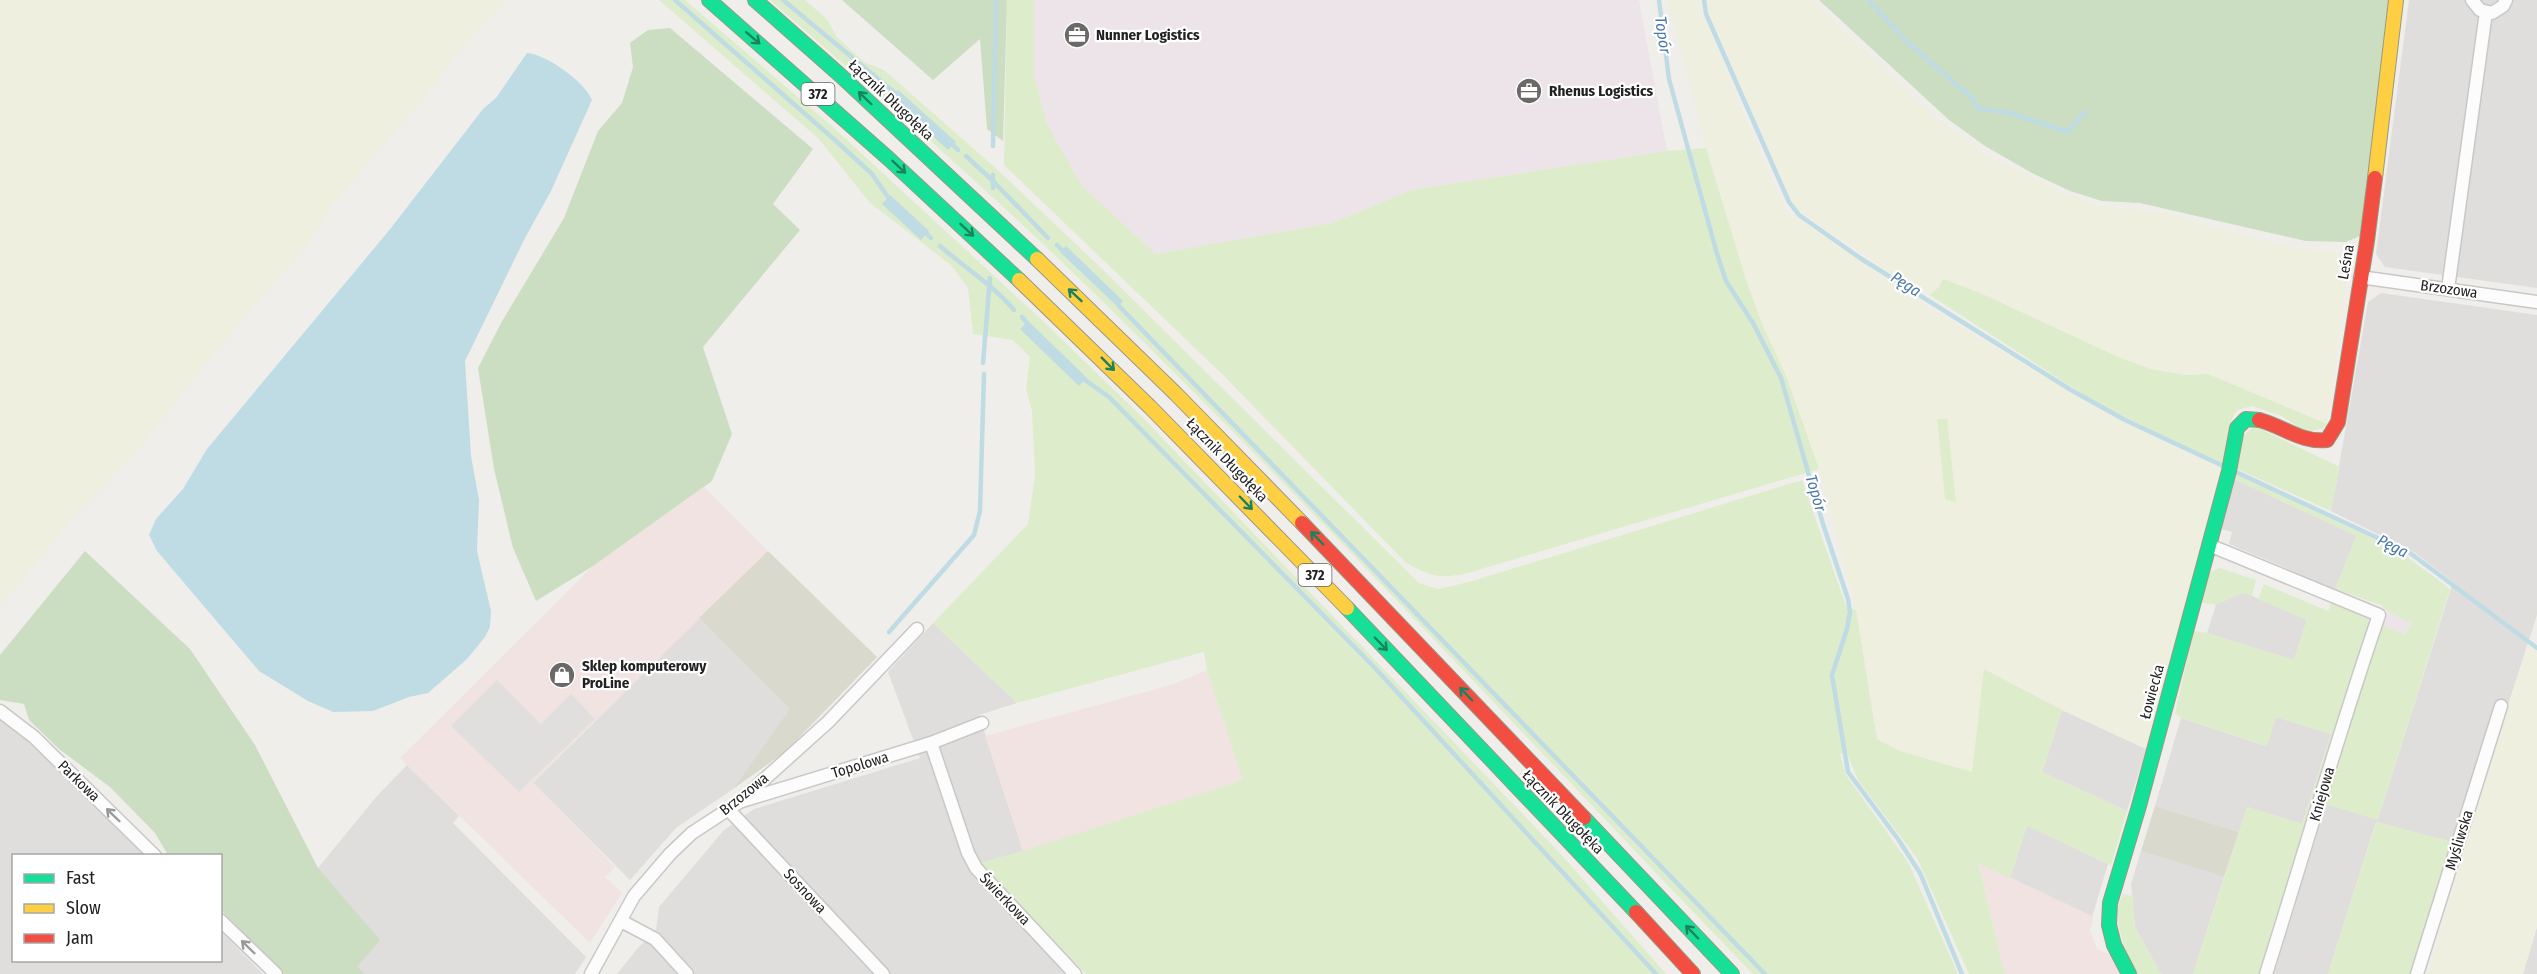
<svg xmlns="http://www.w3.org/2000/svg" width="2537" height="974" viewBox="0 0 2537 974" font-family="'Fira Sans Condensed',sans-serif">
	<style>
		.residential { fill: #dfdedc }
		.commercial { fill: #f1e3e1 }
		.industrial { fill: #ede4e9 }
		.construction { fill: #d9d9cd }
		.farmland { fill: #efefdf }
		.grass { fill: #ddeccb }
		.forest { fill: #cbdec1 }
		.parking { fill: #e0dfde }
		.water { fill: #bfdbe3 }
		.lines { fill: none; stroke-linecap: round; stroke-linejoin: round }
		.stream { stroke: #bfdbe3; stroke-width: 4.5 }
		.street-casing { stroke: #c9c8c7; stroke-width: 15 }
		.fast-casing { stroke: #999a82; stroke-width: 16 }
		.slow-casing { stroke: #999a82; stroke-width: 16 }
		.jam-casing { stroke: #999a82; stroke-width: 16 }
		.street { stroke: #fdfcfc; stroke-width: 12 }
		.fast { stroke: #16e098; stroke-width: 14 }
		.slow { stroke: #ffcf43; stroke-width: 14 }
		.jam { stroke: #f24e42; stroke-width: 14 }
		.oneway { stroke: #1c815d }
		.oneway2 { stroke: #9a9a9a }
		.labels { text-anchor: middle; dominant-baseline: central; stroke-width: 4.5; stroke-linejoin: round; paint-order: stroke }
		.shield { fill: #fff; stroke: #646464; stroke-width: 1.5 }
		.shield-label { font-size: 14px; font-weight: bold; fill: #222 }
		.poi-label { font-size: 15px; font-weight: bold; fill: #222; stroke: #fff; text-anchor: start }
		.street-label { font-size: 15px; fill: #222; stroke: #fff }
		.water-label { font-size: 16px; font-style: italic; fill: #4a7aab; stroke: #fff }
	</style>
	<rect width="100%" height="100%" fill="#f0eeeb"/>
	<g class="residential">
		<path d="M2409,0h128v288l-152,-21 -9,-13z"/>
		<path d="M2381,293l156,22v300l-30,93 -12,-4 -43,138 -76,-20 -48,152h-54l52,-170 52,15 75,-237 -39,-30 -83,-41 37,-209z"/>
		<path d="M2234,479l123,57 -22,53 -106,-45 3,-12 -11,-3z"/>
		<path d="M2243,592l64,28 -13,40 -87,-27 9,-28z"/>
		<path d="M699,618l92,91 -58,80 -57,39 -46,52 -97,-97z"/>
		<path d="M933,623l84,80 -38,12 44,136 -45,13 98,98 -13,12h-446l20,-25 19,-19 3,-23 65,-77 30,-21 166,-51 -32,-86z"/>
		<path d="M2062,710l84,39 -19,62 -85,-39z"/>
		<path d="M2276,717l55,17 -29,90 -55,-17 -8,25 -84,-26 26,-88 85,28z"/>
		<path d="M0,719l37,29 107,107 -130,1v104h206l1,-28 42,42h-263z"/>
		<path d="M407,765l52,51 -6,7 133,134 -11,17h-209l-10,-7 -38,-99 59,-72z"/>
		<path d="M2027,825l81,39 -16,53 -82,-39z"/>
		<path d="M2141,851l83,26 -31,97h-32l-26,-47 -4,-43z"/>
		<path d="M2537,927v47h-14l2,-7z"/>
	</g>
	<g class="commercial">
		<path d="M704,487l64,64 -235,232 82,84 -10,10 17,16 -32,50 -190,-185 193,-192z"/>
		<path d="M1207,670l37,110 -221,71 -38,-115 189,-52z"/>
		<path d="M1978,862l116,55 -4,13 7,19 14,6 9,19h-115z"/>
	</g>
	<g class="industrial">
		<path d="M1034,0h605l28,151 -255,39 -80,33 -176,31 -74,-68 -35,-62 -13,-50z"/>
		<path d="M2388,612l23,10 -6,13 -23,-10z"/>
	</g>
	<g class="construction">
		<path d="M768,551l109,106 -92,95 -52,37 57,-80 -91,-91z"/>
		<path d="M2155,806l84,26 -15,45 -83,-26z"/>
	</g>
	<g class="farmland">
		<path d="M0,0h506l-48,52 -35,47 -90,105 -24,38 -106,125 -65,83 -61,63 -77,93z"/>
		<path d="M1668,0h31l3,15 84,196 147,99 186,110 102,48 -75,281 -84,-39 -77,-40 -13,103 -72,-22 -23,-12 -21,-129 -37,-141 -32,-91 -24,-52 -17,-46 -40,-132z"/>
		<path d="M1707,0h105l124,118 49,36 79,40 36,11 66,8 73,21 69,16 26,1 16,7 -23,166 -119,-50 -23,1 -34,-6 -33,-12 -140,-65 -36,-12 -3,7 -9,8 -37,-21 -98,-66 -87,-197z"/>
		<path d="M2528,646l9,7v274l-14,47h-95l79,-266z"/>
	</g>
	<g class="grass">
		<path d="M659,0h26l149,128 209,193 101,98 414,432 108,123h-580l-109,-110 46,-13 220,-71 -36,-110 -3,-18 -187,51 -84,-80 95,-99 7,-49 -3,-64 -6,-23 4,-31 -17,-17 -40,-6 -5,-46 -17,-23 -81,-62 -51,-64z"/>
		<path d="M770,0h35l22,19 10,18 27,25 20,8 116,102 100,95 319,316 19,6 31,-7 333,-102 44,126 10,4 21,129 23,12 72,21 12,-103 78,41 -20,62 85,39 -16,54 -84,-39 -17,52 -32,-15 27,111h-36l-52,-116 -58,-76 -12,-28h-7l6,21 62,87 50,112h-205c-219,-227 -432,-459 -658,-680 -104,-102 -215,-198 -325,-294z"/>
		<path d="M1007,0h27v74l13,50 35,62 74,68 176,-31 80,-33 255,-39 39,-3 40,132 17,46 24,52 32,91 -355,105c-26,5 -36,1 -58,-11l-184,-189 -218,-209z"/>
		<path d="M1943,279l35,13 140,65 33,12 34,6 23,-1 119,50 -4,4 -17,4 -24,-16 -30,-10 -15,4c-11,16 -12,35 -13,54l-50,-22 -84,-43 -160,-104 9,-8z"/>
		<path d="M1937,419h10l9,83 -11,-3z"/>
		<path d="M2252,428l8,1 80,38 -9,44 -96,-43 8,-32z"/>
		<path d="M2236,474l163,77 51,38 -73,233 75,20 -41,132h-83l49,-154 -51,-16 -52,170h-81l54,-167 55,17 29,-90 -55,-17 -9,29 -86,-28 -6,-5 19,-82 13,2 87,27 13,-40 -49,-21 6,-15 64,27 4,-9 73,33 6,-12 -23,-11 -7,-7 -46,-16 21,-53 -122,-57z"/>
		<path d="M2220,568l36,12 -4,16 -10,-3 -26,12 -12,-2 -2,-2 8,-29z"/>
		<path d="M2124,894l8,2 3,31 26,47h-24c-10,-18 -29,-62 -13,-80z"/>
	</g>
	<g class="forest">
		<path d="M842,0h165l-4,141 -16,-12 -7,-90 -47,41z"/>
		<path d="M1819,0h571l-30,236 -14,6 -40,-1 -166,-38 -38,-2 -32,-10 -38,-18 -47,-27 -36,-26z"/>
		<path d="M670,28l143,121 -40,55 27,26 -97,117 29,87 -20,47 -119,85 -57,35 -23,-53 -19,-79 -16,-101 23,-45 63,-105 34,-87 24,-28 11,-36 -3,-24 18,-13z"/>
		<path d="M85,551l105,98 65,96 63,123 62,72 -23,27 9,7h-82l-63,-64 -1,-54 -52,-1 -13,-22 -45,-46 -51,-38 -30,-29 -5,-16 -24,-4v-45z"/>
	</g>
	<path class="parking" d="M497,680l44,44 30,-30 24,25 -76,73 -68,-66z"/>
	<g class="water">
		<path d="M527,53c19,1 58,29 65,47l-41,91 -26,47 -60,123 6,95 8,44 -2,51 14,60 -1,16 -5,10 -18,22 -39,34 -19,4 -36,14 -40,1 -25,-11 -49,-30 -102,-120 -8,-16 7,-16 27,-30 24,-40 184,-221 92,-119 13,-11z"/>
		<path d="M898,90l58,52 -8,8 -58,-52z"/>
		<path d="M890,195l39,36 -8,9 -39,-36z"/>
		<path d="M1066,246l57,55 -5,6 -58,-55z"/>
		<path d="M1028,321l59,57 -8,8 -59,-57z"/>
	</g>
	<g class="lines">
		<g class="stream">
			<path d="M675,0l161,141 36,33 16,23"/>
			<path d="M783,0l112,93"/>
			<path d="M1659,0l10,79 48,175 9,27 27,42 28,55 42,146 25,75 2,13 -3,17 -15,46 16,97 50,67 22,34 42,101"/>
			<path d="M1704,0l2,14 83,188 10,13 61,43 211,132 54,30 96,45"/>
			<path d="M1869,0l36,40 66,57 7,11 32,5 58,19 12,-15 6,-5"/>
			<path d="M953,145l5,5"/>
			<path d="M993,146l3,-146"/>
			<path d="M966,156l27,25"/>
			<path d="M993,181l55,57"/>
			<path d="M993,188v-13"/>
			<path d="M926,233l5,5"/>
			<path d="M1057,245l5,5"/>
			<path d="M940,246c25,22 53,39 74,64"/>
			<path d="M1119,306l646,668"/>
			<path d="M1022,317l5,6"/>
			<path d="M983,363l7,-85"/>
			<path d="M1085,380l24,17 267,272 280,305"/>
			<path d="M2234,471l176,82 127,95"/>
			<path d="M889,632l85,-97 6,-24 4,-137"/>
		</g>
		<g class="street-casing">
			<g id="street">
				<path d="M2472,0l8,10 12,3 11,-7 3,-6"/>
				<path d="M2360,277l177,25"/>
				<path d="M2448,289l38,-277"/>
				<path d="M2209,545l170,70c-41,119 -75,239 -113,359"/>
				<path d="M0,711l34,26 121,119"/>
				<path d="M931,743l37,110 8,15 99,106"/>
				<path d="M742,801l189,-58 51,-20"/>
				<path d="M728,809l155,165"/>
				<path d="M220,920l56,54"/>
				<path d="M621,921l34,18 32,35"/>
				<path d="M591,974l43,-78 36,-42 22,-21 46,-30 90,-81 89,-93"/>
				<path d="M2417,974l84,-268"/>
			</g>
		</g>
		<g class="fast-casing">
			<g id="fast">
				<path d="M709,0l180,159 130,121"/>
				<path d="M755,0l85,75 197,184"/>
				<path d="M1347,608l289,304"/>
				<path d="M1584,818l148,156"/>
				<path d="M2129,974l-15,-29 -5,-20 1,-22 29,-97 90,-335 8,-43 9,-9 13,1"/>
			</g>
		</g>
		<g class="slow-casing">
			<g id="slow">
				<path d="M2375,178l21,-178"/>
				<path d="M1037,259l139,135 126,129"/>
				<path d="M1019,280l131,127 197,201"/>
			</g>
		</g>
		<g class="jam-casing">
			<g id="jam">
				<path d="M2259,420c24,6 42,23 68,20l11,-18 29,-181 8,-63"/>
				<path d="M1302,523l282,295"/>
				<path d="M1636,912l57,62"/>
			</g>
		</g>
		<use href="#street" class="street"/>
		<use href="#fast" class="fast"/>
		<use href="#slow" class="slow"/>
		<use href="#jam" class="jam"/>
	</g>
	<defs><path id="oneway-shaft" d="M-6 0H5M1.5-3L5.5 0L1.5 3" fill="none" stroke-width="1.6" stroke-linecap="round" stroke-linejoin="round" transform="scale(1.5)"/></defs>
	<g class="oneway">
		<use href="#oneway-shaft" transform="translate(753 38) rotate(41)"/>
		<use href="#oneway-shaft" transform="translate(865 98) rotate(-136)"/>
		<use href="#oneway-shaft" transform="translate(899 167) rotate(43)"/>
		<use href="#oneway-shaft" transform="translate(967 230) rotate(43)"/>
		<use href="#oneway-shaft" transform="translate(1075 295) rotate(-137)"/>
		<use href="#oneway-shaft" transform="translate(1108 364) rotate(45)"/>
		<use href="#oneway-shaft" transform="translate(1246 503) rotate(46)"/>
		<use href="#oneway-shaft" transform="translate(1317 538) rotate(-134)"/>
		<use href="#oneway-shaft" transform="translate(1381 644) rotate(46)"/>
		<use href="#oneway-shaft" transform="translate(1466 694) rotate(-134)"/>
		<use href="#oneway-shaft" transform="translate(1692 932) rotate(-134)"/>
	</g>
	<g class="oneway2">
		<use href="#oneway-shaft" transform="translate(113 815) rotate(-136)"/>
		<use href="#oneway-shaft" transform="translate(248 947) rotate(-136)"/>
	</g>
	<defs>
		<g id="office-disc" transform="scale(1.35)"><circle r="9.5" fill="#6a6968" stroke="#fff"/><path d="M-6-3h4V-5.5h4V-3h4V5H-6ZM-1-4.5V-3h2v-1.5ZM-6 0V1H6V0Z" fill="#fff"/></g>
		<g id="shop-disc" transform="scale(1.35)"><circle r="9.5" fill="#6a6968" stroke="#fff"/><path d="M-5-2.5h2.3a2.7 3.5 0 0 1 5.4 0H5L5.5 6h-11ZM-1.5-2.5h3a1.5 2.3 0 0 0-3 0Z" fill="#fff"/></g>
	</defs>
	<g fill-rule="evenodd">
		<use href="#office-disc" x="1077" y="35"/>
		<use href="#office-disc" x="1529" y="91"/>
		<use href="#shop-disc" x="562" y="675"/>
	</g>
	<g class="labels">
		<g class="shield">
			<rect x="801.5" y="83" width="33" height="22" rx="4.5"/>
			<rect x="1298.5" y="564" width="33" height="22" rx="4.5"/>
		</g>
		<g class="shield-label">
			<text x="818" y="94">372</text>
			<text x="1315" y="575">372</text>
		</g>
		<g class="poi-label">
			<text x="1096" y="35">Nunner Logistics</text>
			<text x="1549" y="91">Rhenus Logistics</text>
			<text x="582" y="666">Sklep komputerowy<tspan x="582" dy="17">ProLine</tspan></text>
		</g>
		<g class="street-label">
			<text transform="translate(891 100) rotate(43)">Łącznik Długołęka</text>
			<text transform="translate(2346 262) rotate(-80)">Leśna</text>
			<text transform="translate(2449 289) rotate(8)">Brzozowa</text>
			<text transform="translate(1227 460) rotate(46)">Łącznik Długołęka</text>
			<text transform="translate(2152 692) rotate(-75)">Łowiecka</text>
			<text transform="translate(860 765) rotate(-17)">Topolowa</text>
			<text transform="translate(79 781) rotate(44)">Parkowa</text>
			<text transform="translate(744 794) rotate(-39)">Brzozowa</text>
			<text transform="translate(2322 794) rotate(-74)">Kniejowa</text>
			<text transform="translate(1563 812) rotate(46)">Łącznik Długołęka</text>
			<text transform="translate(2459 840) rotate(-73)">Myśliwska</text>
			<text transform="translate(805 891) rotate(47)">Sosnowa</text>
			<text transform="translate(1005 899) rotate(46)">Świerkowa</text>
		</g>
		<g class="water-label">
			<text transform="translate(1663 35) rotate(82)">Topór</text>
			<text transform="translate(1906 284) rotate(33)">Pęga</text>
			<text transform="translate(1816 493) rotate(73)">Topór</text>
			<text transform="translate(2393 546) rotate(27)">Pęga</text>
		</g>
	</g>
	<rect x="12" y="854" width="210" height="108" fill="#ffffff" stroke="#a7a7a7" stroke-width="1.5"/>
	<rect x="24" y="874" width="30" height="9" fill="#16e098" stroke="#a7a7a7" stroke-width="1.5"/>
	<text x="66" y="884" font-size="18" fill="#222222">Fast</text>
	<rect x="24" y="904" width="30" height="9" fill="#ffcf43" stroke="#a7a7a7" stroke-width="1.5"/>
	<text x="66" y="914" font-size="18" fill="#222222">Slow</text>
	<rect x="24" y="934" width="30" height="9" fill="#f24e42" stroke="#a7a7a7" stroke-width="1.5"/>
	<text x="66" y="944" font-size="18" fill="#222222">Jam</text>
</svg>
